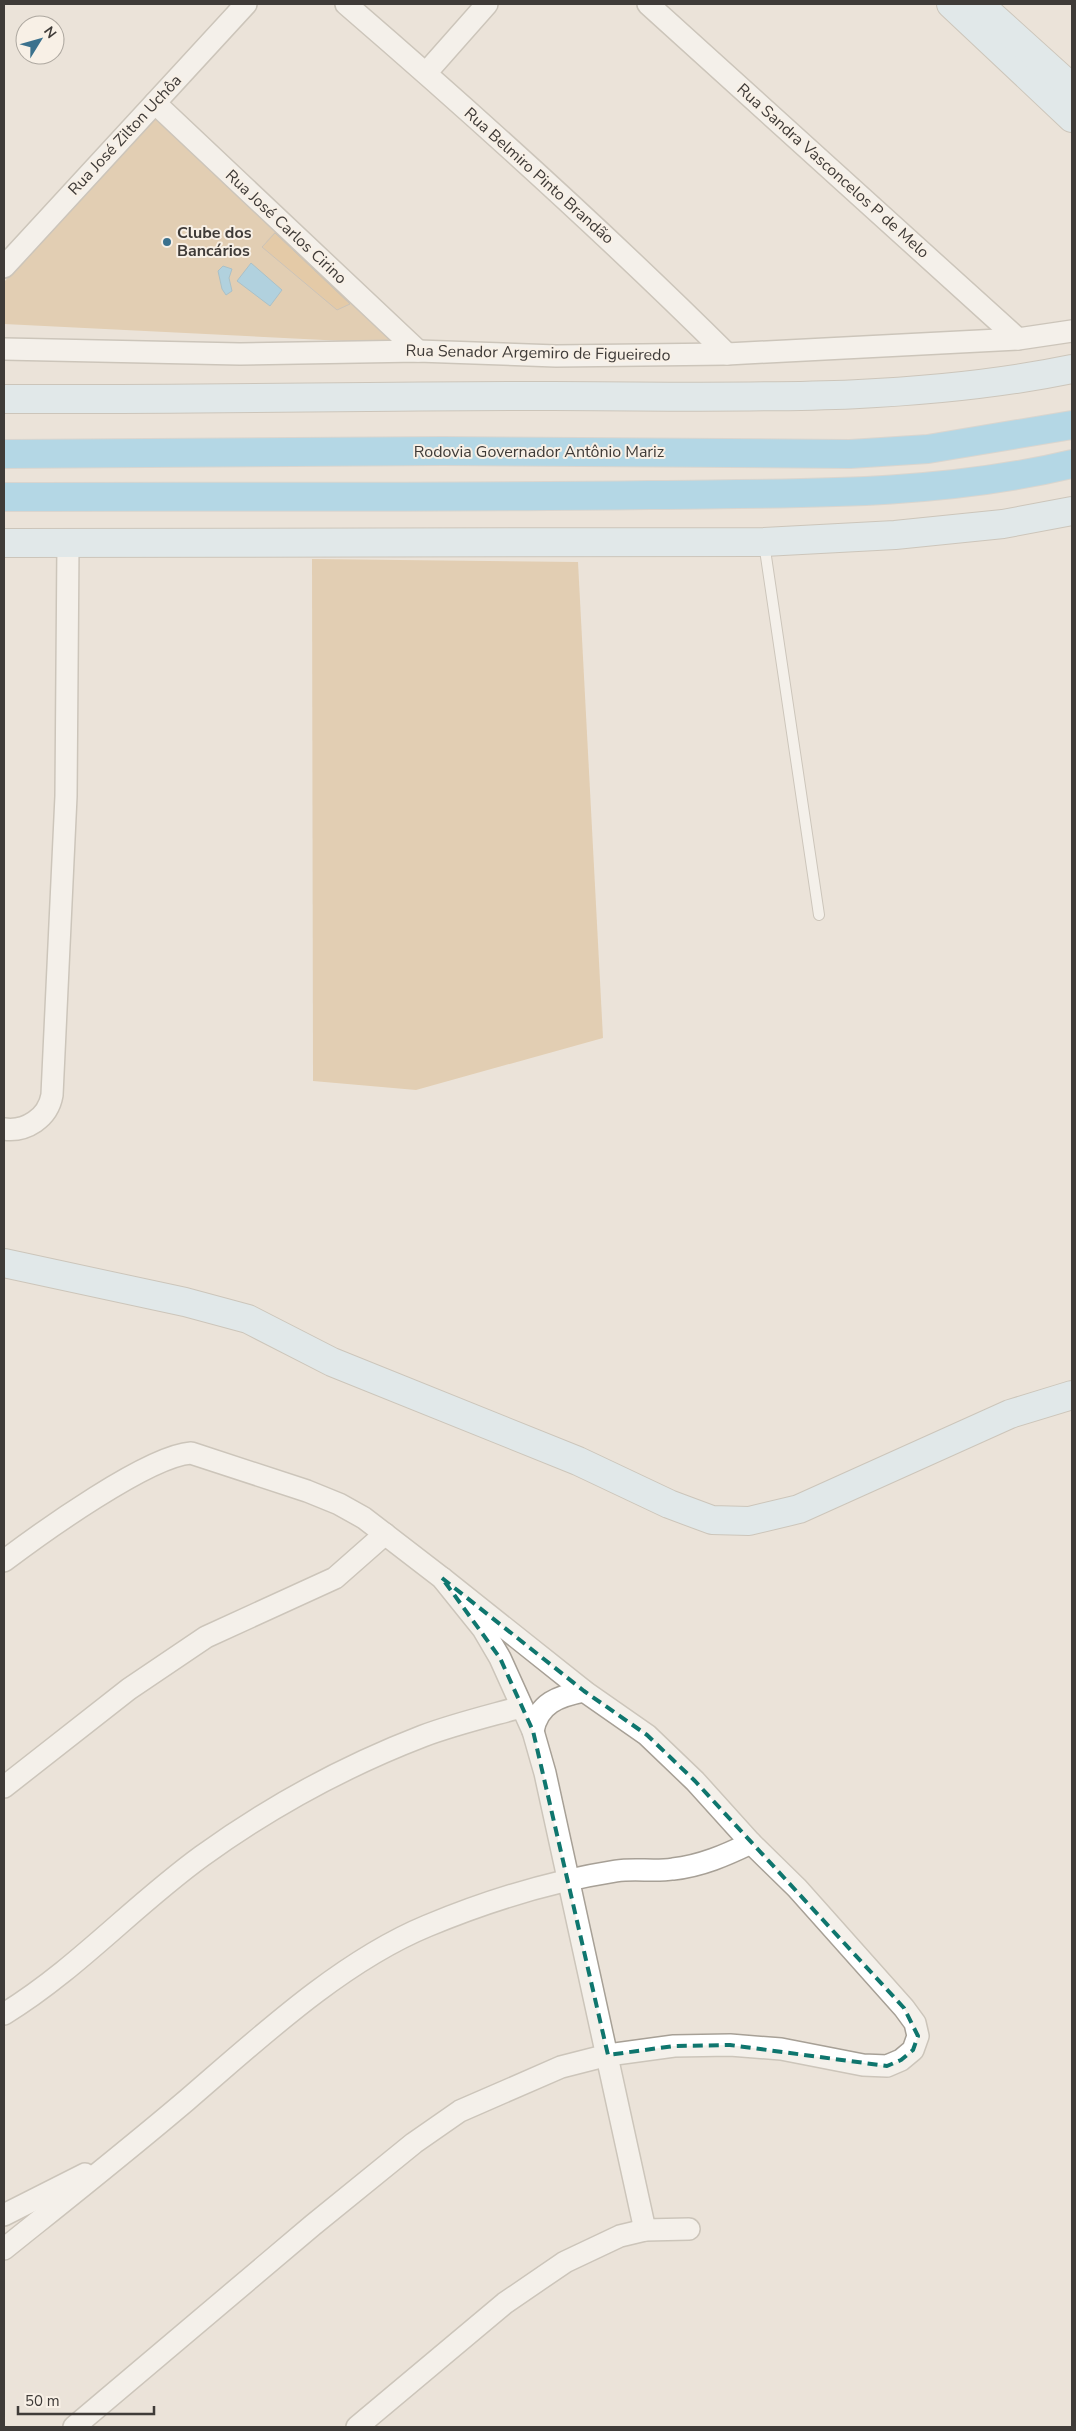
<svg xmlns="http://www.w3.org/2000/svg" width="1076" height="2431" viewBox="0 0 1076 2431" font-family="'Nunito Sans',sans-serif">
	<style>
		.green { fill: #d8b485 }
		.water { fill: #6abbe4; stroke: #5d95b0 }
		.building { fill: #dcac6b; stroke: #a29a91; filter: url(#shadow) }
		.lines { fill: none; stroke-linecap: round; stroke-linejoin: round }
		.lane-casing { stroke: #a7a096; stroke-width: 12 }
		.street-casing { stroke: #a7a096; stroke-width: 24 }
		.secondary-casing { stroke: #a7a096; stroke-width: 30 }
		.highway-casing { stroke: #c5c4c3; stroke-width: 30 }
		.lane { stroke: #fff; stroke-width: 10 }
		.street { stroke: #fff; stroke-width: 21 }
		.secondary { stroke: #d4eefc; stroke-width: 28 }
		.highway { stroke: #71c8f4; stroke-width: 28 }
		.marked { fill: none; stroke: #0f766e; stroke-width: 4; stroke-dasharray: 10 6; stroke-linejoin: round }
		.poi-dot { fill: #3b718d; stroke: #f8f0e6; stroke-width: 2 }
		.labels { text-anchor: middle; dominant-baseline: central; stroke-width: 4; stroke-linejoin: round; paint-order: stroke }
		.street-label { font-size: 16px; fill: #3f3b38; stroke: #f8f0e6 }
		.poi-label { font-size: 16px; font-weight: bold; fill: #3f3b38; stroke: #f8f0e6; text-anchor: start }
	</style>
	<defs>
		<filter id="shadow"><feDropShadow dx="4.5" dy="-4.5" stdDeviation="0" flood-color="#0004"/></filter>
	</defs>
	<rect width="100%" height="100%" fill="#ebe3d9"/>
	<g class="green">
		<path d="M156,113l248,231 -400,-20v-42z"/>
		<path d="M312,559l266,3 25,476 -187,52 -103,-9z"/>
	</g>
	<g class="water">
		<path d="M251,263l31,27 -12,16 -33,-25z"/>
		<path d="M223,266l9,3 -3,9 3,13 -6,4 -4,-6 -4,-18z"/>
	</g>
	<path class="building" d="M275,233l75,71 -13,6 -75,-63z"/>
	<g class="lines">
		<g class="lane-casing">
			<path id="lane" d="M764,543l55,372"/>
		</g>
		<g class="street-casing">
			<g id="street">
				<path d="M346,4c131,113 259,229 381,350"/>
				<path d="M648,4l370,335"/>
				<path d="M426,73l61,-69"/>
				<path d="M155,103l263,248"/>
				<path d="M4,267l242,-263"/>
				<path d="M4,349l236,5 178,-3 138,5 171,-2 291,-15 54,-8"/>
				<path d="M4,1129c22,3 44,-11 48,-34l14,-299 2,-252"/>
				<path d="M4,1561c37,-28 144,-105 187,-108l116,38 32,13 25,14 78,60 41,51 17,29 33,73 12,42 100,457"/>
				<path d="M533,1731c5,-28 26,-35 51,-40"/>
				<path d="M4,1787l125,-98 77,-52 129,-59 50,-44"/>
				<path d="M4,2014c72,-44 129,-108 198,-158 68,-49 143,-90 221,-120 32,-12 66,-20 98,-29"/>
				<path d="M4,2215l81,-41"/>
				<path d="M4,2249c61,-49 123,-98 183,-149 71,-61 153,-138 240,-174 60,-25 125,-45 189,-55 19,-3 38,1 57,-2 28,-3 53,-14 78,-26"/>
				<path d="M74,2427l239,-202 101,-82 46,-32 101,-44 47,-12 66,-9 56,-1 51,4 82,16 24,1 14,-6 12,-10 5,-14 -3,-13 -11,-15 -107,-120 -46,-45 -56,-62 -48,-46 -63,-44 -142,-113"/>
				<path d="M357,2427l148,-124 60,-41 55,-26 25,-6 44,-1"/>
			</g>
		</g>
		<g class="secondary-casing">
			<g id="secondary">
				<path d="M951,4l121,114"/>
				<path d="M979,4l93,84"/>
				<path d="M4,399c183,1 365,-3 548,-3 174,0 350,8 520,-27"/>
				<path d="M4,543l760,-1 131,-7 108,-11 69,-13"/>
				<path d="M4,1263l181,39 63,17 84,43 246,99 91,43 43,16 37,1 50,-12 211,-95 62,-19"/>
			</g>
		</g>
		<g class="highway-casing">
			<g id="highway">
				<path d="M4,454l439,-3 407,3 78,-5 144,-24"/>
				<path d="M4,497c215,-1 430,1 645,-2 141,-2 285,2 423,-31"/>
			</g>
		</g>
		<use href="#lane" class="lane"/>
		<use href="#street" class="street"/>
		<use href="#secondary" class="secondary"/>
		<use href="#highway" class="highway"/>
	</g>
	<path d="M0 0H1076V2431H0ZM442,1578l142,113 63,44 48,46 209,227 14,28 -5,14 -12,10 -14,6 -157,-21 -56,1 -66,9 -75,-324 -33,-73z" fill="#ebe3d9" fill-opacity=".55" fill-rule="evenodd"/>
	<path class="marked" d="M442,1578l142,113 63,44 48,46 209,227 14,28 -5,14 -12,10 -14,6 -157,-21 -56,1 -66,9 -75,-324 -33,-73z"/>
	<circle class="poi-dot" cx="167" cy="242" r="5"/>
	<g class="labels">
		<g class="street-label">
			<text transform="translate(125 135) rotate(-47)">Rua José Zilton Uchôa</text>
			<text transform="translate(833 171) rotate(42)">Rua Sandra Vasconcelos P de Melo</text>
			<text transform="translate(539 176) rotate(42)">Rua Belmiro Pinto Brandão</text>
			<text transform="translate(286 227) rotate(43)">Rua José Carlos Cirino</text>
			<text transform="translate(538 353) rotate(1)">Rua Senador Argemiro de Figueiredo</text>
			<text x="539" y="452">Rodovia Governador Antônio Mariz</text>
		</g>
		<g class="poi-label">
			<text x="177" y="233">Clube dos<tspan x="177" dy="18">Bancários</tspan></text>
		</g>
	</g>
	<rect width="1076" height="2431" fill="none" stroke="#3f3b38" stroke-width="10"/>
	<g transform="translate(40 40) rotate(53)"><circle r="24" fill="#f8f0e6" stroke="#aea8a0"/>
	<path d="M0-4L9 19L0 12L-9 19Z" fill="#3b718d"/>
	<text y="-8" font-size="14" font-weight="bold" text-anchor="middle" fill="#3f3b38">N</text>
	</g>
	<path d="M18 2406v8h136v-8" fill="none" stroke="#3f3b38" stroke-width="2.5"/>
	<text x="25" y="2406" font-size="15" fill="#3f3b38" stroke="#f8f0e6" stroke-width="4" paint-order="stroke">50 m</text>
</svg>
